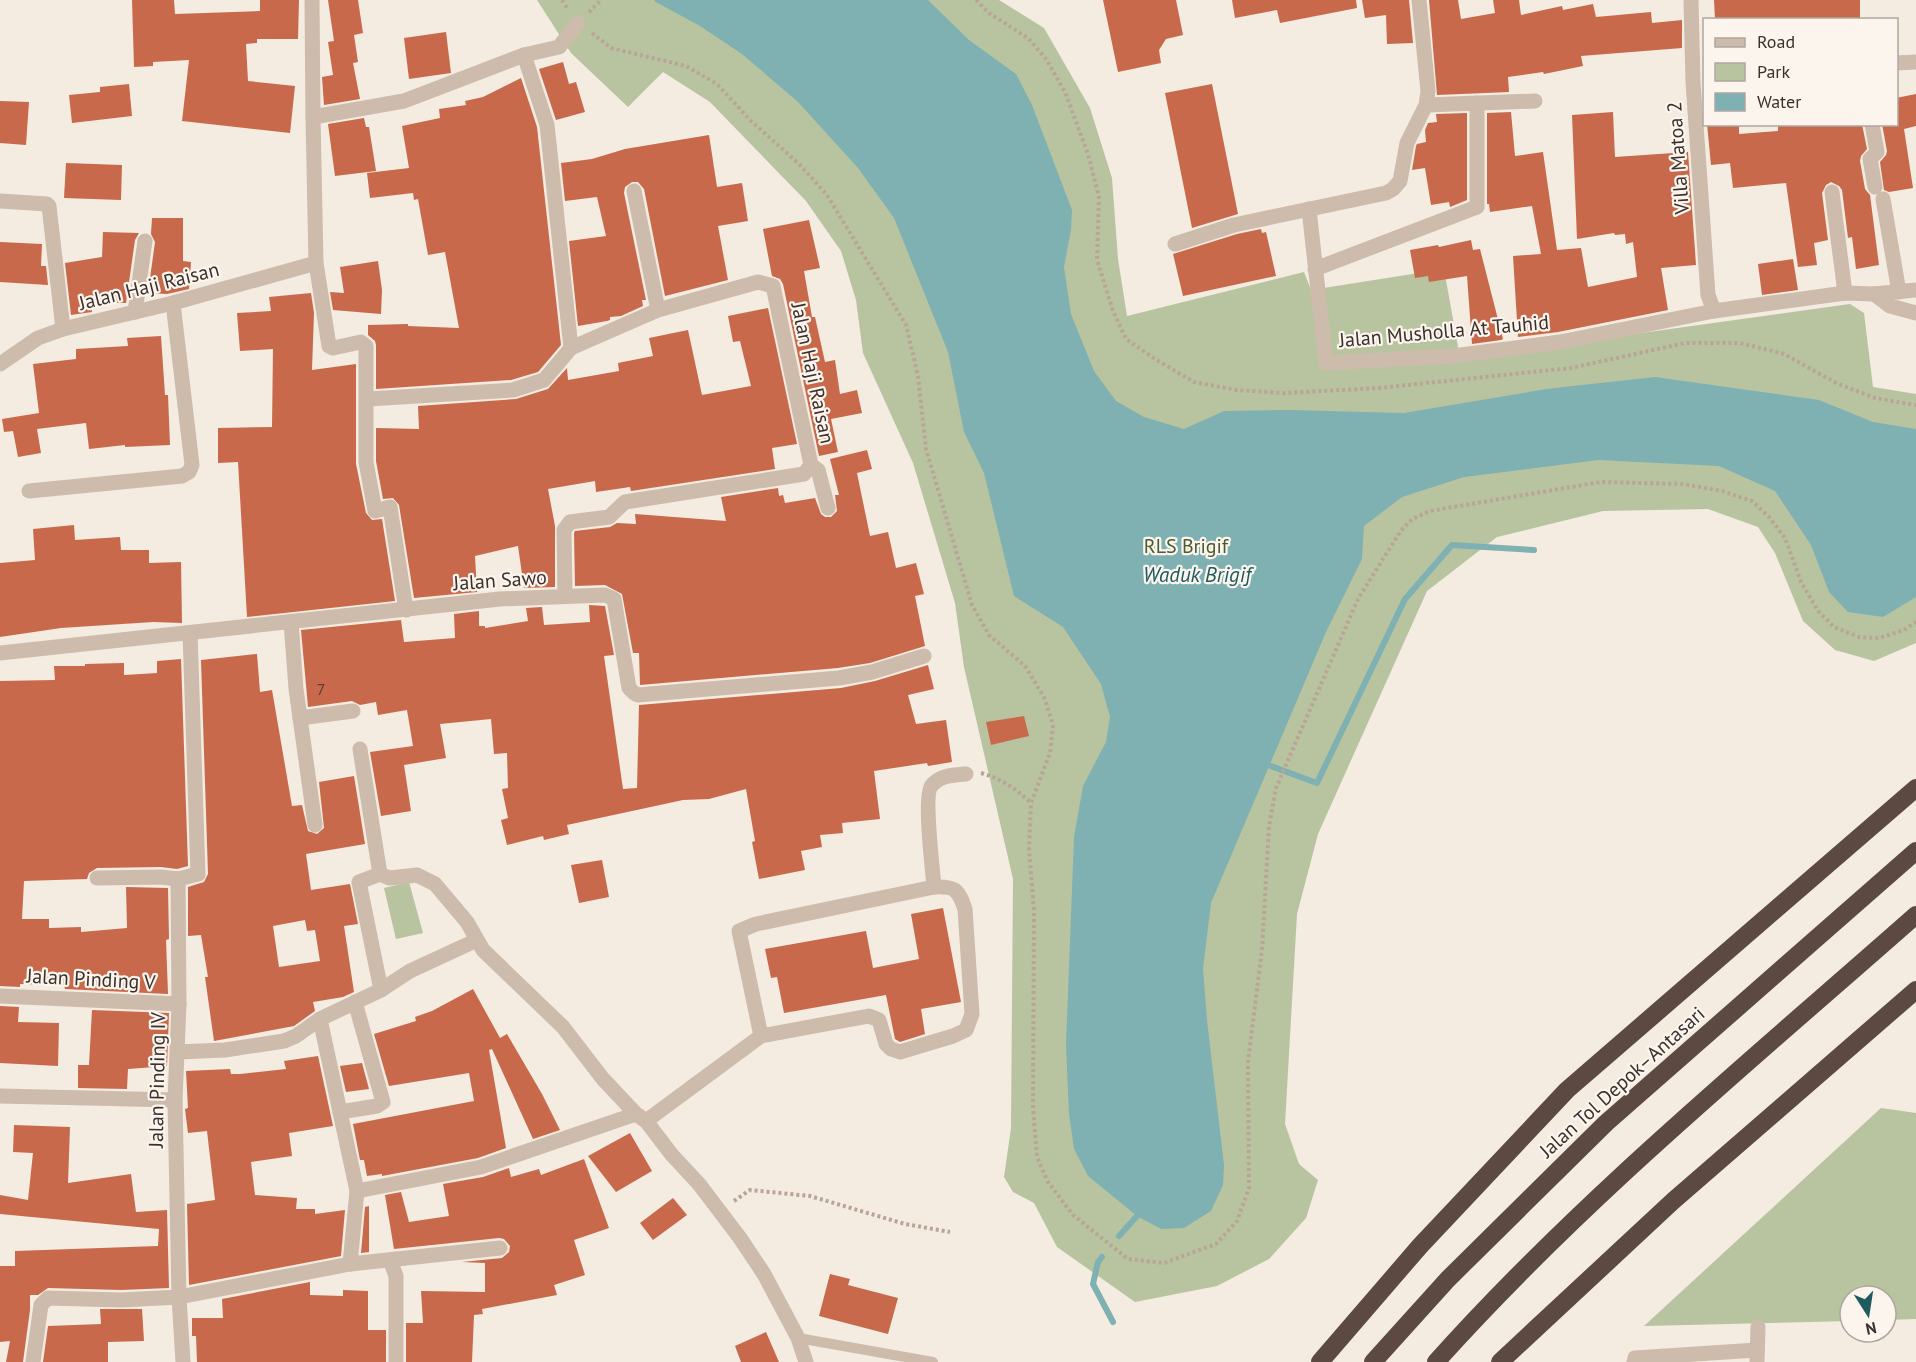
<svg xmlns="http://www.w3.org/2000/svg" width="1916" height="1362" viewBox="0 0 1916 1362" font-family="'PT Sans',sans-serif">
	<style>
		.green { fill: #b8c4a0 }
		.water { fill: #7fb0b2 }
		.lines { fill: none; stroke-linecap: round; stroke-linejoin: round }
		.stream { stroke: #7fb0b2; stroke-width: 6 }
		.building { fill: #c8694b; fill-rule: evenodd }
		.path { stroke: #b9a596; stroke-width: 4; stroke-dasharray: 3 3; stroke-linecap: butt }
		.service { stroke: #cdbbac; stroke-width: 10 }
		.minor { stroke: #cdbbac; stroke-width: 15 }
		.motorway { stroke: #5c4a42; stroke-width: 18 }
		.labels { text-anchor: middle; dominant-baseline: central; stroke-width: 4.5; stroke-linejoin: round; paint-order: stroke }
		.number-label { font-size: 16px; fill: #5e3e33 }
		.street-label { font-size: 20px; fill: #3b302b; stroke: #fbf5ee }
		.park-label { font-size: 20px; fill: #4a5a2e; stroke: #fbf5ee }
		.water-label { font-size: 21px; font-style: italic; fill: #1f5a5e; stroke: #fbf5ee }
	</style>
	<rect width="100%" height="100%" fill="#f4ebe1"/>
	<g class="green">
		<path d="M537,0h462l45,28 46,80 22,70 6,81 9,57 177,-44 7,18 133,-21 16,89 390,-54 14,9 9,74 43,7v249l-42,18 -39,-11 -32,-29 -28,-68 -17,-26 -50,-18 -105,2 -106,26 -70,54 -109,243 -21,80 -12,210 14,40 19,16 -12,38 -37,41 -52,27 -82,16 -78,-55 -23,-44 -21,-11 -9,-15 7,-49 2,-249 -49,-212 -9,-64 -42,-140 -50,-110 -7,-53 -15,-49 -35,-50 -96,-99 -47,-30 -35,35 -57,-54z"/>
		<path d="M409,882l14,51 -27,6 -12,-51z"/>
		<path d="M1881,1108l35,5v206l-30,1v-24h-36v25l-206,5z"/>
	</g>
	<path class="water" d="M655,0h273l41,40 47,34 16,31 40,105 -1,20 -7,37 7,47 23,57 22,30 28,16 40,12 40,-18 66,-1 114,3 142,-24 109,-12 164,23 54,22 43,7v168l-33,20 -35,-5 -19,-20 -18,-47 -36,-54 -56,-25 -121,-6 -134,17 -62,20 -38,29 -2,33 -36,73 -115,271 -8,66 4,51 17,145 -1,20 -12,26 -27,17 -23,1 -24,-13 -49,-40 -14,-27 -5,-35 -3,-69 8,-208 9,-51 23,-44 4,-25 -9,-33 -38,-57 -49,-31 -30,-123 -20,-41 -16,-80 -54,-134 -36,-50 -60,-66 -56,-48 -42,-28 -46,-25z"/>
	<g class="lines">
		<g class="stream">
			<path d="M1268,765l49,18 88,-184 47,-54 82,5"/>
			<path d="M1119,1236l18,-20"/>
			<path d="M1102,1257l-4,5 -5,22 20,38"/>
		</g>
	</g>
	<g class="building">
		<path d="M132,0h42l1,14 85,-3v-11h39l-1,39h-41v4l-11,1 2,37 47,5 -5,47 -108,-12 7,-61 -36,2v4l-19,1z"/>
		<path d="M328,0h30l5,33 -9,2 4,27 -5,1 7,36 -36,6 -2,-28 11,-2 -5,-33 6,-1z"/>
		<path d="M1103,0h73l7,35 -17,4 -7,11 2,13 -43,9z"/>
		<path d="M1232,0h124l1,8 -77,15 -3,-13 -42,8z"/>
		<path d="M1362,0h47l4,43 -26,1 -1,-29 -21,3z"/>
		<path d="M1429,0h29l3,19 34,-6 -2,-13h26l2,15 41,-9 1,4 30,-6 3,13 55,-5 1,11 30,-3v28l-101,8 2,10 -39,8 -1,-2 -35,5 1,15 -72,3z"/>
		<path d="M1714,0h146v20h-145z"/>
		<path d="M446,32l5,41 -42,6 -5,-41z"/>
		<path d="M563,62l6,22 7,-2 9,30 -29,8 -17,-51z"/>
		<path d="M521,78l16,49 24,218 -23,27 -27,8 -135,9v-44l-1,-4 -7,-6v-10l40,-1v2l51,2 -14,-76 -17,3 -10,-56 -4,1 -1,-7 -43,5 -3,-25 42,-5 -7,-42 38,-8 -1,-9 27,-4 -1,-4 18,-4z"/>
		<path d="M129,84l3,32 -60,7 -3,-28 31,-3v-5z"/>
		<path d="M1212,84l26,130 -46,14 -27,-135z"/>
		<path d="M1916,94v32l-12,3 9,59 -24,4 -5,-2 -4,-28 6,-7 1,-4 -5,-27h14v-26z"/>
		<path d="M0,101l29,1 -3,43 -26,-2z"/>
		<path d="M1511,112l4,44 28,-4 14,98 24,-2 7,39 49,-10 -4,-35 -7,2 -1,-10 -10,1 -1,-2 -37,6 -5,-124 41,-3 2,45 73,-5 8,113 -35,3 7,42 -110,22 -40,5 -5,-81 28,-2 -9,-48 -42,6 -1,-8h-2v-91z"/>
		<path d="M1467,113v87l-17,7 -1,-5 -18,3 -6,-37 -13,2 4,-24 1,-2 9,-2 -1,-12 3,-7 9,-1 -1,-8z"/>
		<path d="M364,118l2,9h3l7,44 -41,5 -7,-52z"/>
		<path d="M1707,124h32v10l39,-3v-7h84l5,25 -6,7 -1,5 5,28 5,6 9,70 -23,4 -4,-32 -4,1 -6,-48 -3,-4 -8,-4 -5,3 -4,8 6,47 -14,3 3,22 -19,2 -12,-84 -53,5 -3,-25 -19,2z"/>
		<path d="M709,135l8,52 25,-4 6,38 -30,5 10,54 -63,16 -21,-107 -6,-7h-6l-7,5 -1,6 22,107h-4l1,6 -22,10 -11,1v3l-3,1 -29,5 -9,-85 37,-5 -9,-39 -32,4 -4,-38 31,-4 33,-10z"/>
		<path d="M66,163l56,2 -1,35 -57,-2z"/>
		<path d="M152,218h31v43l8,1 -2,27 -22,5 -19,-1 7,-51 -4,-8z"/>
		<path d="M809,220l11,48 -16,3 8,46h3l10,45 10,-2 5,34 17,-4 5,23 -31,6 7,33 -19,4 -36,-172 -3,-5 -8,-3 -9,-47z"/>
		<path d="M1261,229l1,4 4,-1 10,44 -93,20 -10,-42 64,-20z"/>
		<path d="M103,232l36,1 -4,7 -9,63 -35,-1 1,10 -21,3 -6,-52 37,-6z"/>
		<path d="M1471,240l2,10 7,-1 23,90 -2,1 -29,4 -5,-68 -38,6 -1,-6 -13,2 -5,-28 28,-5 1,2z"/>
		<path d="M0,242l42,2 -1,22h5l2,19 -48,-3z"/>
		<path d="M1793,259l5,31 -36,5 -4,-31z"/>
		<path d="M378,261l4,29 -1,24 -48,-4 -3,-18 14,1 -4,-26z"/>
		<path d="M311,293l3,20 -2,57 44,-6v100l10,49 6,7 10,-1 13,82 -148,16 -9,-155 -20,1v-35l54,-1 1,-78 -33,2 -3,-38 34,-2 -2,-14z"/>
		<path d="M768,308l29,136 -25,4 3,21 -144,22 -1,-4 -34,5 -1,-11 -47,8 7,37v61l-31,1 -6,-42 -43,10 2,36 -63,6 -15,-93 -6,-7 -10,1 -7,-38v-33l43,1 -1,-23 98,-7 32,-10 19,-21 1,12 51,-9 -1,-8 35,-7 -4,-18 39,-8 14,65 49,-9 -11,-45 -7,1 -5,-26z"/>
		<path d="M161,336l4,59h3l2,50 -45,2v-2l-36,4 -3,-26 -49,6 4,24 -23,4 -5,-26 -9,1 -2,-13 37,-6 -6,-49 43,-5v-10l52,-3 -1,-8z"/>
		<path d="M867,450l5,19 -15,4 13,63 18,-4 8,36 20,-5 8,31 -9,2 10,50 -55,17 -32,5 -198,17 -1,-32h-6l-11,-59 -17,-9 -30,1 -1,-53 1,-2 35,-4 7,-4 19,1 -1,-10 91,7 -5,-24 57,-9 1,8 4,-1 2,8 30,-5 6,16 4,3h6l6,-6 -2,-16h4l-9,-36z"/>
		<path d="M74,525l1,15 45,-3 1,13h28v13l32,-1 1,61 -29,-1 -92,6 -61,9v-74l35,-3 -2,-31z"/>
		<path d="M589,605l16,1 9,49 -10,1 19,133 14,-1 2,-83 202,-17 34,-7 53,-16 6,24 -26,6 8,29 30,-4 6,42 -24,4 -1,-3 -53,8 6,48 -38,4 1,10 -23,2 2,12 -21,4 4,19 -46,9 -7,-37 3,-1 -9,-52 -37,10 -26,1 -116,25 2,9 -25,6 -1,-4 -36,9 -6,-25 7,-2 -6,-29 6,-1 -1,-35 -13,1 -3,-35 -51,5 6,34 -42,7 7,46 -30,5 -11,-64 43,-6 -6,-36 -29,5 -2,-13 -16,3 -8,-4 -44,6 -7,-77 100,-10 3,22 51,-4 -1,-24 25,-3v15h6v2l43,-7 -2,-13 16,-1 2,18 46,-3z"/>
		<path d="M257,654l3,38 12,-2 20,116 10,-1 6,26 9,3 7,-6 -5,-46 35,-6 11,68 -59,10 5,36 39,-6 8,40 -14,2 10,66 -11,5 -30,5 2,9 -21,15 -80,15 -9,-64h3l-7,-42 -13,1v-49l16,-5 4,-8 -7,-214zM305,920l2,11 8,-1 5,31 -41,6 -6,-41z"/>
		<path d="M181,659l7,207 -11,3 -16,-2 -64,1 -8,5 -2,6 -63,2 -2,38h27v9l32,-1v5l46,-4 -1,-41 42,1 1,51 -3,1 2,54 -103,-5 -1,-4 -44,-1v3l-20,-1v-305l55,-1 -1,-14h31v-2l39,-1v12l33,-2v-12z"/>
		<path d="M1024,716l5,20 -38,9 -5,-23z"/>
		<path d="M602,860l7,37 -30,6 -8,-38z"/>
		<path d="M943,908l18,94 -40,7 4,25 -25,8 -5,-3 -9,-44 -102,18 -7,-36 -6,1 -6,-29 101,-18 7,37 46,-9 -8,-45z"/>
		<path d="M473,989l27,49 7,-4 35,60 18,36 -27,9 -41,-90 -3,1 17,98 -28,10 -96,18v-2l-15,2 -3,-16h-4l-7,-36 121,-23 -5,-28 -80,13 -15,-52 42,-13 -1,-4 17,-6z"/>
		<path d="M0,1006l19,1 -1,15 41,1 -1,43 -58,-3z"/>
		<path d="M92,1010l77,3 -2,53 -39,3 -1,20 -49,-1v-23h11z"/>
		<path d="M318,1056l15,70 -44,7 3,23 -41,6 4,33 42,3 -1,11h19v5l30,-4 -4,46 -152,29 -2,-81 28,-4 -8,-69 -19,2 -3,-24 3,-1 -2,-37 44,-2 1,5h9l46,-5 -2,-8z"/>
		<path d="M362,1063l7,26 -23,3 -6,-26z"/>
		<path d="M14,1125l56,2 -2,56 63,-9 5,38 31,-2 2,78 -48,2 -73,-2 -10,7h-8v15l-7,52h-17l4,-21 -10,1v-76h15v-15l143,-5 1,-17 -159,-15v-19l28,5 5,-47 -20,-1z"/>
		<path d="M630,1133l22,38 -36,21 -28,-36z"/>
		<path d="M584,1159l25,69 -35,12 11,35 -31,10 3,10 -75,14 1,5 -9,1 -2,47h-66v-39h17l-2,-32 64,1v-29l-23,-1 40,-4 7,-6 1,-6 -6,-7 -5,-1 -105,11 -9,-54 16,-3 8,30 40,-6 -6,-32 40,-7 26,-9 2,9 28,-8 2,6z"/>
		<path d="M673,1198l14,17 -34,25 -13,-17z"/>
		<path d="M369,1206v46l-8,1 4,-46z"/>
		<path d="M830,1274l20,5 -2,6 50,13 -10,36 -69,-18z"/>
		<path d="M310,1282v13l33,1v-6l25,1v39h18v32h-189l-1,-26h-4v-18h31l-1,-19z"/>
		<path d="M100,1309h42l2,32 -36,1v20h-65l5,-36 53,-2z"/>
		<path d="M766,1332l13,30h-38l-6,-16z"/>
	</g>
	<g class="lines">
		<g class="path">
			<path d="M562,0l6,9"/>
			<path d="M976,0l13,13 39,25 18,21 19,33 23,62 11,43 -2,63 16,51 13,28 29,20 39,23 42,8 48,3 95,-5 192,-20 114,-25h55l44,11 52,29 39,15 41,7"/>
			<path d="M589,12l12,-12"/>
			<path d="M592,33l19,15 75,18 31,18 33,36 49,44 28,31 79,130 12,51 8,73 46,156 17,30 36,31 19,31 9,28 -3,28 -19,50 -2,46 5,61 -1,197 4,50 11,25 25,33 55,44 36,4 52,-19 21,-23 12,-33 -1,-126 14,-113 7,-122 7,-39 82,-189 42,-67 12,-13 18,-8 170,-29 83,2 39,7 30,10 17,16 16,21 16,44 17,29 16,16 25,10 20,1 25,-8 12,-8"/>
			<path d="M981,773c21,6 34,15 50,30"/>
			<path d="M734,1201l16,-11 60,6 95,28 45,8"/>
		</g>
		<path class="service" d="M798,1338l135,24"/>
		<g class="minor">
			<path d="M312,0l1,117"/>
			<path d="M1691,0l2,82 15,213 6,16"/>
			<path d="M524,55l23,70 24,223"/>
			<path d="M1896,63l20,-1"/>
			<path d="M1426,105l109,-4"/>
			<path d="M1872,124l5,28 -7,7 5,28"/>
			<path d="M634,191l24,119"/>
			<path d="M1832,192l13,101"/>
			<path d="M1883,199l16,93"/>
			<path d="M0,201l47,3 2,2 14,123"/>
			<path d="M1309,209l17,154 127,-7 107,-14 154,-31 131,-18 29,1 42,-4"/>
			<path d="M1175,244l59,-19 152,-32 7,-4 7,-8 7,-38 19,-38 2,-14 -9,-91"/>
			<path d="M316,263l13,83 4,2 28,-6 5,4v116l9,49 15,-4 16,103"/>
			<path d="M1315,269l162,-62v-104"/>
			<path d="M1874,294l16,12 26,7"/>
			<path d="M135,312l10,-71"/>
			<path d="M0,364l38,-26 25,-9 110,-26 143,-40 -3,-146 91,-16 120,-46 35,-8 19,-24"/>
			<path d="M368,399l145,-9 31,-10 27,-32 87,-38 100,-28 15,4 38,179 -7,9 -179,28 -16,15 -39,5 -6,8 1,66"/>
			<path d="M811,465l7,5 10,38"/>
			<path d="M29,491l153,-15 7,-4 3,-7 -19,-162"/>
			<path d="M291,622l5,67 19,136"/>
			<path d="M0,653l500,-54 105,-4 9,4 15,89 5,5 4,2 201,-17 33,-6 52,-16"/>
			<path d="M300,718l53,-7"/>
			<path d="M360,749l20,125"/>
			<path d="M380,874l9,4 28,-3 18,9 32,38 16,28 80,77 40,52 33,35 10,7 26,34 27,29 41,54 24,36 34,64 8,24"/>
			<path d="M380,874l-21,8 22,108"/>
			<path d="M97,878l64,-1 17,2"/>
			<path d="M178,879l1,125 -4,96 4,197 4,65"/>
			<path d="M178,879l20,-5 -8,-241"/>
			<path d="M934,887c-1,-15 -11,-93 -2,-102 9,-10 22,-10 34,-11"/>
			<path d="M0,996l179,8"/>
			<path d="M320,1019l37,172 -7,73"/>
			<path d="M178,1052l47,-2 59,-9 12,-5 24,-17 61,-29 29,-19 67,-31"/>
			<path d="M0,1096l175,4"/>
			<path d="M340,1112l37,-6 6,-4 -28,-100"/>
			<path d="M646,1121l115,-85 -22,-105 17,-7 178,-37c21,-1 24,2 31,22l7,105 -6,16 -13,6 -53,16 -9,-3 -5,-5 -7,-24 -10,-4 -108,20"/>
			<path d="M357,1191l124,-24 155,-53"/>
			<path d="M390,1260l6,16v86"/>
			<path d="M33,1362l8,-57 7,-7 73,2 58,-3 171,-33 150,-16"/>
			<path d="M1634,1362l1,-4 122,-8"/>
			<path d="M1757,1362l1,-35"/>
		</g>
		<g class="motorway">
			<path d="M1320,1362l100,-116 147,-156 349,-302"/>
			<path d="M1373,1362l75,-83 158,-156 310,-272"/>
			<path d="M1436,1362c146,-163 317,-303 480,-447"/>
			<path d="M1500,1362l173,-161 243,-211"/>
		</g>
	</g>
	<g class="labels">
		<g class="number-label">
			<text x="321" y="689">7</text>
		</g>
		<g class="street-label">
			<text transform="translate(1678 158) rotate(-94)">Villa Matoa 2</text>
			<text transform="translate(149 286) rotate(-14)">Jalan Haji Raisan</text>
			<text transform="translate(1444 331) rotate(-5)">Jalan Musholla At Tauhid</text>
			<text transform="translate(813 373) rotate(78)">Jalan Haji Raisan</text>
			<text transform="translate(500 580) rotate(-4)">Jalan Sawo</text>
			<text transform="translate(91 979) rotate(3)">Jalan Pinding V</text>
			<text transform="translate(157 1080) rotate(-89)">Jalan Pinding IV</text>
			<text transform="translate(1622 1082) rotate(-42)">Jalan Tol Depok–Antasari</text>
		</g>
		<g class="park-label">
			<text x="1186" y="546">RLS Brigif</text>
		</g>
		<g class="water-label">
			<text x="1197" y="574">Waduk Brigif</text>
		</g>
	</g>
	<rect x="1703" y="18" width="195" height="108" fill="#fbf5ee" stroke="#aea6a0" stroke-width="1.5"/>
	<rect x="1715" y="38" width="30" height="9" fill="#cdbbac" stroke="#aea6a0" stroke-width="1.5"/>
	<text x="1757" y="48" font-size="18" fill="#3b302b">Road</text>
	<rect x="1715" y="63" width="30" height="18" fill="#b8c4a0" stroke="#aea6a0" stroke-width="1.5"/>
	<text x="1757" y="78" font-size="18" fill="#3b302b">Park</text>
	<rect x="1715" y="93" width="30" height="18" fill="#7fb0b2" stroke="#aea6a0" stroke-width="1.5"/>
	<text x="1757" y="108" font-size="18" fill="#3b302b">Water</text>
	<g transform="translate(1868 1314) rotate(168)"><circle r="28" fill="#fbf5ee" stroke="#aea6a0" stroke-width="1.5"/>
	<path d="M0-4.5L10 22L0 15L-10 22Z" fill="#1f5a5e"/>
	<text y="-9" font-size="16" font-weight="bold" text-anchor="middle" fill="#3b302b">N</text>
	</g>
</svg>
